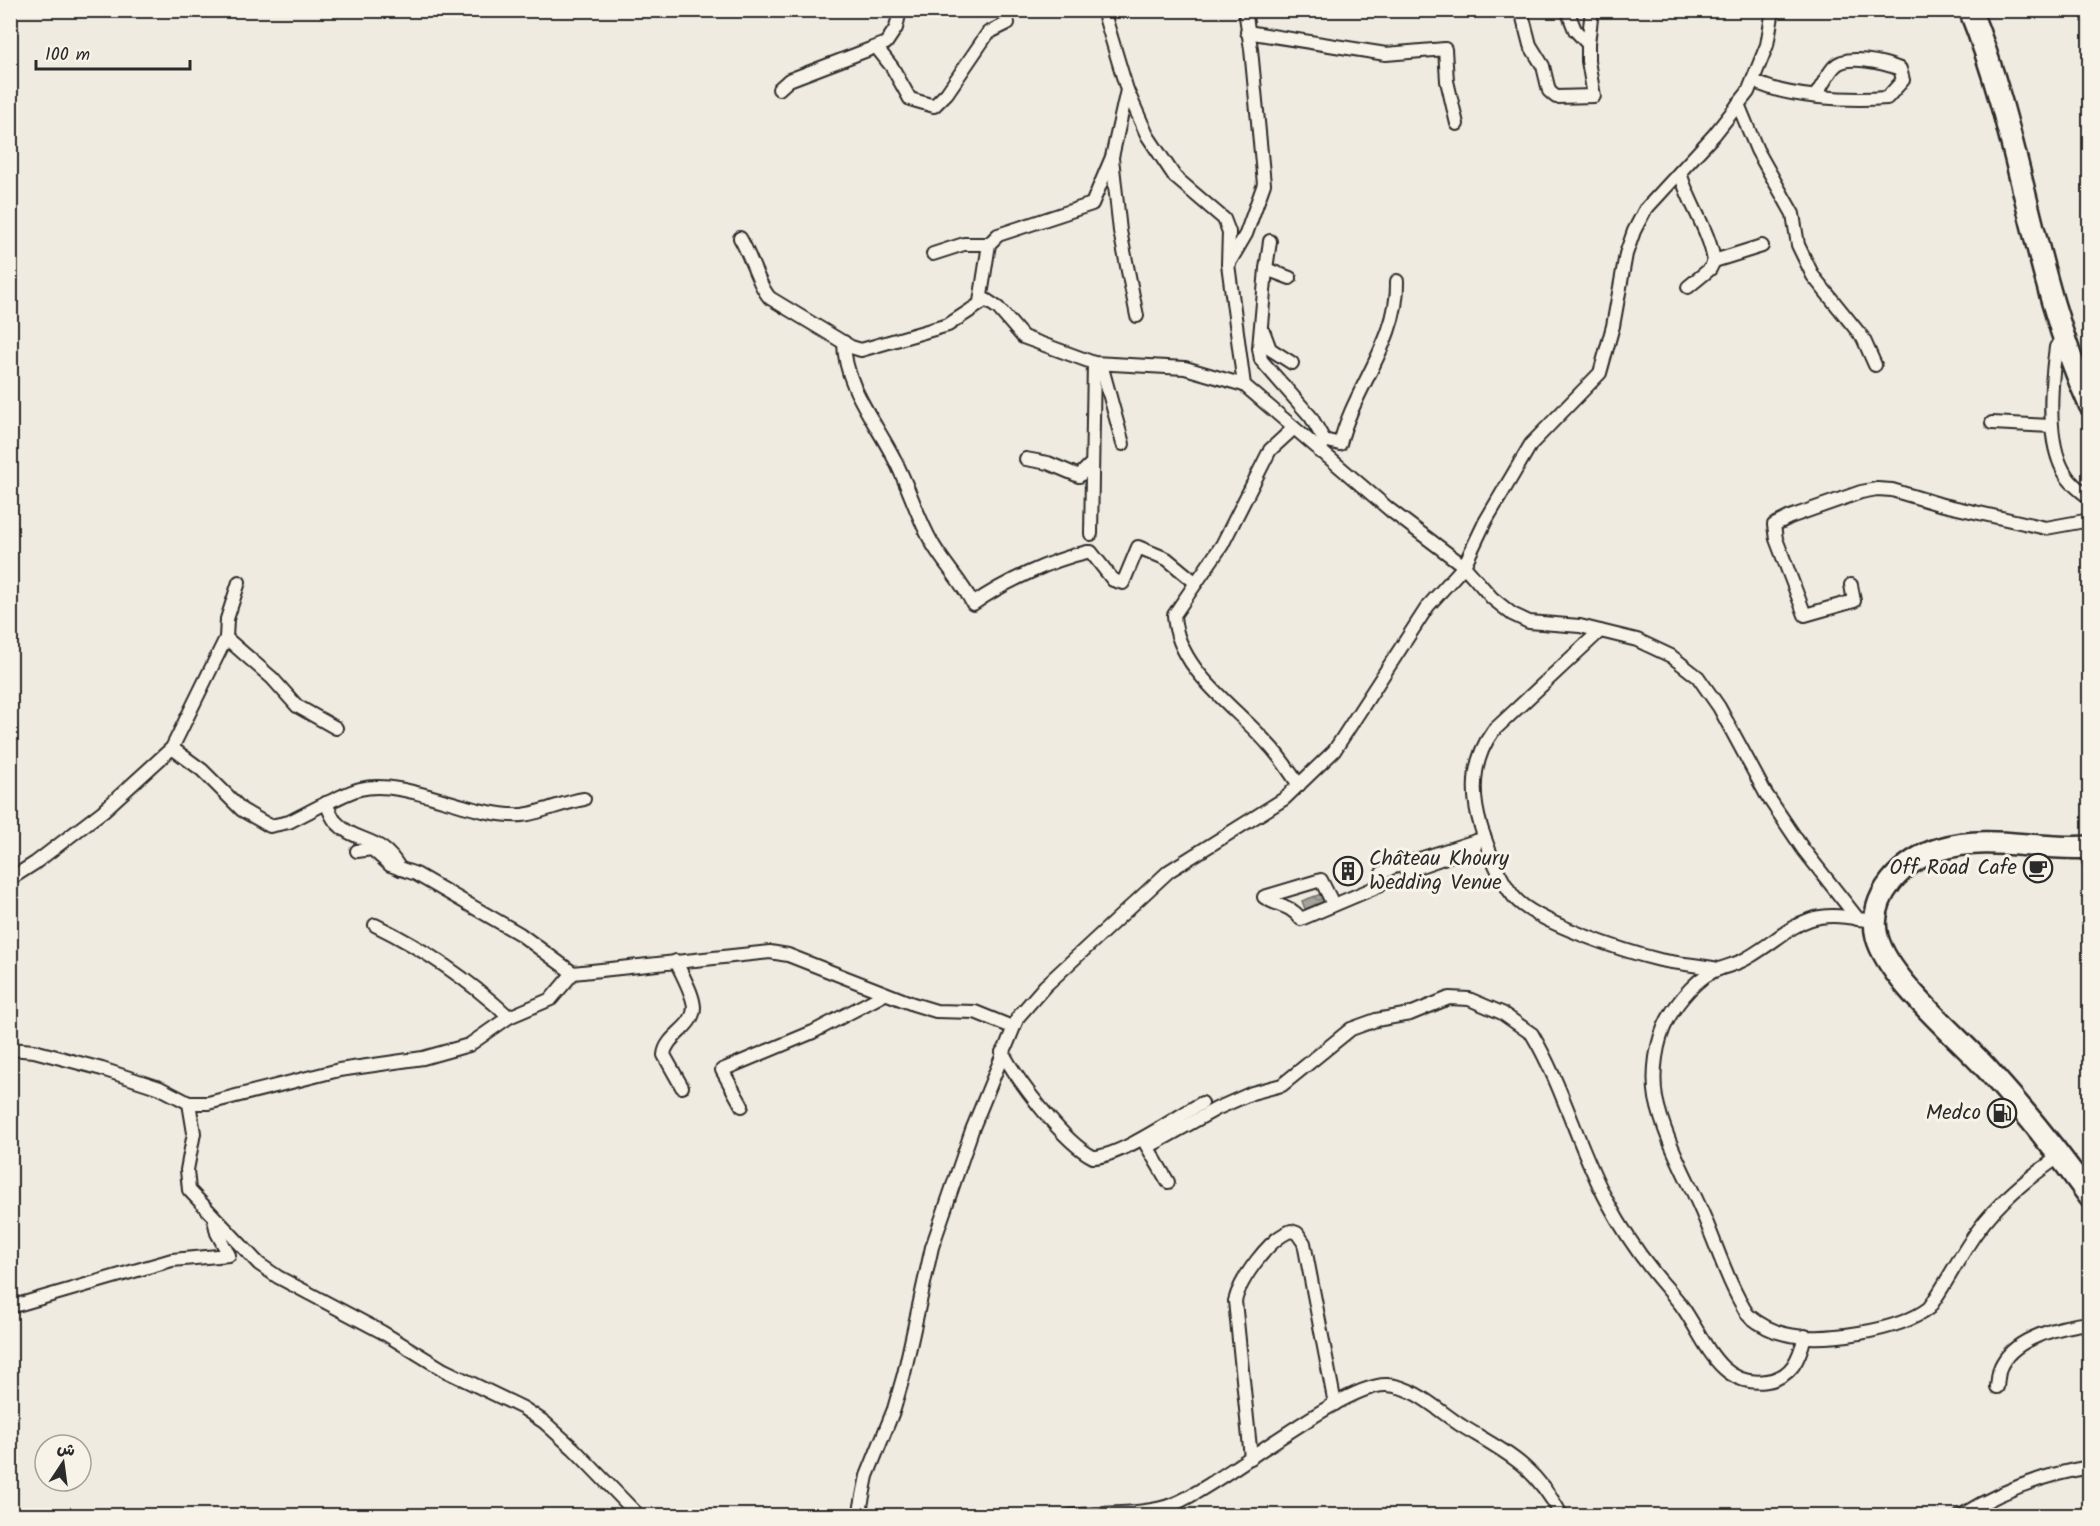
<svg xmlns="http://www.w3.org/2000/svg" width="2100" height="1526" viewBox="0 0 2100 1526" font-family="Kalam,'Playpen Sans Arabic',sans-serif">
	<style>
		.water { fill: url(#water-ripples); stroke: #74726e; stroke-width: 1.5 }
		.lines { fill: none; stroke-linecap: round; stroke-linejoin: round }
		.minor-casing { stroke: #2b2b2b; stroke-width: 16 }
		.trunk-casing { stroke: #2b2b2b; stroke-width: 26 }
		.minor { stroke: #f7f3e8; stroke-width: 12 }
		.trunk { stroke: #f7f3e8; stroke-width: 21 }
		.labels { text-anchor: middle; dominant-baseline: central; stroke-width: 6; stroke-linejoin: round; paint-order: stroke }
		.poi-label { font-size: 21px; fill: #2b2b2b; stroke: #f7f3e8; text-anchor: end }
	</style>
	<defs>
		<pattern id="water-ripples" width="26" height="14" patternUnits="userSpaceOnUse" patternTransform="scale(1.5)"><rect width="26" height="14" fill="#a4a29a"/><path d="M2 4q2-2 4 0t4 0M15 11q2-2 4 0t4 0" fill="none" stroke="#86847e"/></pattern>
	</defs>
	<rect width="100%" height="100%" fill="#efebe0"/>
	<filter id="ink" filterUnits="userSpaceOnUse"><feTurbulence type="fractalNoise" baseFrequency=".0167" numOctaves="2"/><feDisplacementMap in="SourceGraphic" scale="12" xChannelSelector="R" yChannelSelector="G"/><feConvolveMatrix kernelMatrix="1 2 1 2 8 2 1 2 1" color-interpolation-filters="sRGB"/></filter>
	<g filter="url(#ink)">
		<path class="water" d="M1321,894l3,7 -19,8 -3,-8z"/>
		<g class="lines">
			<g class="minor-casing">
				<g id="minor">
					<path d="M1103,10l24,80 20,45 28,42 49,42 5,13 -1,32 16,121 146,125 74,56 28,32 20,16 17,8 51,4 57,14 34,16 27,21 21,30 47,87 37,55 55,70 18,2"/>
					<path d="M1521,10l9,35 13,21 6,25 7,6 38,-1 -6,-35v-17"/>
					<path d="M1567,10l8,20 13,14 4,-34"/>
					<path d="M1247,32l139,22 59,-5 2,32 10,43"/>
					<path d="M877,48l15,19 18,32 24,7 13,-13 41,-60 20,-10"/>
					<path d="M1754,81c32,17 96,20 133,17l16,-18 -3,-11c-15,-6 -54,-16 -66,-2 -8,9 -12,20 -19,29"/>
					<path d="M779,89l10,-9 97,-37 10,-15 4,-18"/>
					<path d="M1738,104l19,46 36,64 5,31 15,31 50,62 12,27"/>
					<path d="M1112,158l8,73 17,85"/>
					<path d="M1680,172c8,31 29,57 34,89l-4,8 -22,18"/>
					<path d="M740,238c10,16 19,49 30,60l81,49 10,3 87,-25 38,-25 12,8 25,29 71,26 91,5 59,17"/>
					<path d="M933,254l31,-10h25"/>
					<path d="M1714,261l48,-15"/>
					<path d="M1229,263l17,-29 18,-50 -13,-135 -6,-39"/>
					<path d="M1266,269l4,-28"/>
					<path d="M1290,278l-24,-9 -7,79 2,12 50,57 13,23 -4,12"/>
					<path d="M980,302l9,-58 9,-9 94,-31 20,-47 15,-67"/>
					<path d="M1261,333h3l6,16 22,14"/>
					<path d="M2064,340l-8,7c-5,36 -11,96 10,128 5,9 16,17 24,23"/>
					<path d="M844,342c0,40 27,74 46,109 17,29 25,62 42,92 12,21 30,39 41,61 30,-21 78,-44 114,-52h4l22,28 10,3 15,-36 29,12 29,24"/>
					<path d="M1101,364l22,80"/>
					<path d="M1992,423l59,3"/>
					<path d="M1294,428l-24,22 -48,95 -48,70c3,55 61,91 94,129 12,12 21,27 31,41"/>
					<path d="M1324,440l16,4c13,-55 59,-104 57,-163"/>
					<path d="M1026,459l22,4 31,13 11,-11"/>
					<path d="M1091,534l3,-171"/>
					<path d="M1851,585l3,16 -49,14 -29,-76 -2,-14 16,-8 71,-25 16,-3 15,1 47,14 107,24 44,-8"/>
					<path d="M1600,631l-107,100c-21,29 -22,63 -12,96 8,24 17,50 33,70 20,25 113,55 146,63 19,4 39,5 58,9"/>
					<path d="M226,638l46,40 25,28 39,22"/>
					<path d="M172,748l30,22 40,40 28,16 19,-4 37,-19"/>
					<path d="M2086,847l4,18"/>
					<path d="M357,851l15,-2 18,16 26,9 104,60 53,39 197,-21 18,3 125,49 23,7 39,1 37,15"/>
					<path d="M400,869c-20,-36 -44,-24 -65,-48 -4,-5 -6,-12 -9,-18 11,-4 22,-11 34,-14 46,-11 111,29 162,26 16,-1 42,-13 62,-16"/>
					<path d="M1406,871l69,-24"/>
					<path d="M10,879l25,-16 68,-52 69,-63 54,-110 1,-19 12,-37"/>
					<path d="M1333,904l-12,-24 -57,17c15,10 25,7 37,22l78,-33 3,-13 9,-5 94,-30"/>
					<path d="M1858,919c-54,-12 -67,13 -109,38 -11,7 -19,8 -30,12 -20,6 -41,32 -51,50 -12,22 -16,54 -12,79 8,40 30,77 46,114 15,34 26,72 46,103 11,9 23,16 37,19 37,9 114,-3 144,-26 17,-24 30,-51 47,-75 23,-32 52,-55 84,-77"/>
					<path d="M375,925c49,24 94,55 134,92"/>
					<path d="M676,961c6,14 17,32 18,46 0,21 -28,28 -30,48l18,32"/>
					<path d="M10,1049l24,2 68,18 58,19 29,15h19l131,-33 84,-12 46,-13 40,-28 42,-18 22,-26"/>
					<path d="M1002,1052c17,30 61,90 91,105 27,0 83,-40 109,-54"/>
					<path d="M189,1103l5,30 -7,37 2,20 70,74 19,13 104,55 62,38 79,38 21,14 30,27 65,67"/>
					<path d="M742,1106l-20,-36 91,-38 72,-38"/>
					<path d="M1144,1141l24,41"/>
					<path d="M1148,1147l68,-38 36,-16 30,-8 69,-56 25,-9 34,-6 39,-16 20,1 33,14 30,21c31,52 46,113 75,167 13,24 28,48 45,69 9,12 20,23 29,35 23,31 37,84 86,76 25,-4 32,-22 38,-45"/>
					<path d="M10,1307l162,-47 57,-5 -12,-22 -3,-14"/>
					<path d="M1997,1387c1,-7 1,-17 5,-23 14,-27 60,-38 88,-41"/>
					<path d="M1251,1458l-16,-157c5,-21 34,-63 56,-70l6,2 7,10 31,161"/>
					<path d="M859,1516l8,-40 27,-67 10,-35 28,-127 40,-117 46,-113 27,-31 124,-115 115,-72 50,-48 94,-145 36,-40 21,-44 46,-78 69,-71 13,-47 13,-72 8,-23 11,-21 69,-75 34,-43 19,-47 6,-35"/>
					<path d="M1070,1516c31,-4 75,0 104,-12 50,-21 169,-121 213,-119 27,1 53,27 75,41 48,29 72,39 100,90"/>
					<path d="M1960,1516c40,-25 82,-41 130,-49"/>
				</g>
			</g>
			<g class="trunk-casing">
				<g id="trunk">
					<path d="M1970,10c52,128 63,269 120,395"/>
					<path d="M2090,847c-51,4 -100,-13 -150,2 -36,10 -73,47 -63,88 11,42 80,99 110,132 37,41 71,83 103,128"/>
				</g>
			</g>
			<use href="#minor" class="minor"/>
			<use href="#trunk" class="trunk"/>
		</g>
	</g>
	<defs>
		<g id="cafe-ring" transform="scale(1.5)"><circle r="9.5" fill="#f7f3e8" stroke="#2b2b2b" stroke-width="1.5"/><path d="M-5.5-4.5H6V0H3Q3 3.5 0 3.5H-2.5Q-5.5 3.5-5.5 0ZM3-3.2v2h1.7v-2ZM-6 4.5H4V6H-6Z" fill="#2b2b2b"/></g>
		<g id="building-ring" transform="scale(1.5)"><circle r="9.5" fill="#f7f3e8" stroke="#2b2b2b" stroke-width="1.5"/><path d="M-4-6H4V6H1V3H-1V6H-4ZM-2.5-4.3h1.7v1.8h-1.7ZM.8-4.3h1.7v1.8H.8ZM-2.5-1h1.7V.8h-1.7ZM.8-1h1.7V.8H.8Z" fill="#2b2b2b"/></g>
		<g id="fuel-ring" transform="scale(1.5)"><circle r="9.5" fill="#f7f3e8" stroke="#2b2b2b" stroke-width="1.5"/><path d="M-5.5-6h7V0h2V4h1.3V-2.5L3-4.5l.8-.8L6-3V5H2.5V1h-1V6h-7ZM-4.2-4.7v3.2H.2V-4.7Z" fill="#2b2b2b"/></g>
	</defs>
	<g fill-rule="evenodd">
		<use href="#cafe-ring" x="2038" y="868"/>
		<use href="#building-ring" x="1348" y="871"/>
		<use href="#fuel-ring" x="2002" y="1113"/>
	</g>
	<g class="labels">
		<g class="poi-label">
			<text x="1369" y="859" text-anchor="start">Château Khoury<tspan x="1369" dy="24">Wedding Venue</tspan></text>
			<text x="2017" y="868">Off Road Cafe</text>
			<text x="1981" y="1113">Medco</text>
		</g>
	</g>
	<rect width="2100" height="1526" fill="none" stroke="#f7f3e8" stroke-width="36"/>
	<rect x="18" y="18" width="2064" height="1490" fill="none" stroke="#2b2b2b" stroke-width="2" filter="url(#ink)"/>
	<g transform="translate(63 1463) rotate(13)"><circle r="28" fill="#f7f3e8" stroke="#a5a39c" stroke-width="1.5"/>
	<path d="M0-4.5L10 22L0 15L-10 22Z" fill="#2b2b2b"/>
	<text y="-9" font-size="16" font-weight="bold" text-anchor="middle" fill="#2b2b2b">ش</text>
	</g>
	<path d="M36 60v9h154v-9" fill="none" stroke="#2b2b2b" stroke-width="3"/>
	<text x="45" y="60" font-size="18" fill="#2b2b2b" stroke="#f7f3e8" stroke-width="4.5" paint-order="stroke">100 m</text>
</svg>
